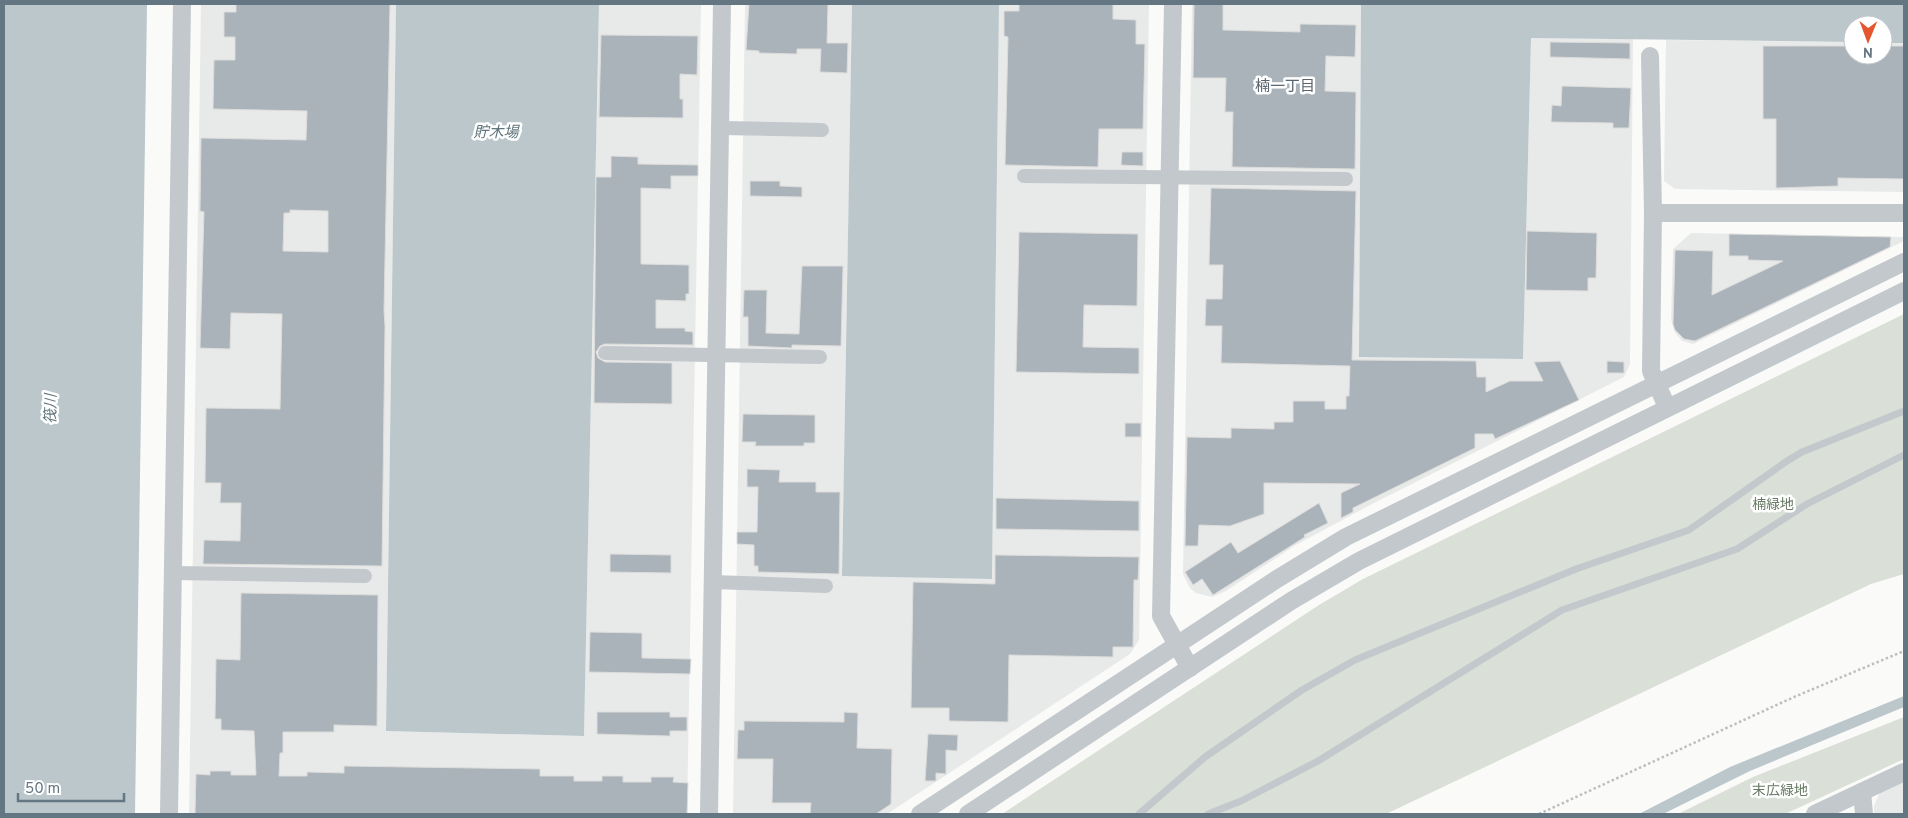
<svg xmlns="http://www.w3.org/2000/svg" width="1908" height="818" viewBox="0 0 1908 818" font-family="Overpass,'Noto Sans JP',sans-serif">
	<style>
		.built { fill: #e8e9e9 }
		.green { fill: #dadfd7 }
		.water { fill: #bbc7cb }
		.building { fill: #aab3b9; stroke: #dcdcda; fill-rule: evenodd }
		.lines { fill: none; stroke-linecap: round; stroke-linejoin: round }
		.path { stroke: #bbbfc2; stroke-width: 2.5; stroke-dasharray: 2.5 2.5; stroke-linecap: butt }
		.service { stroke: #c3c8cc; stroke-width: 7 }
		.minor { stroke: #c3c8cc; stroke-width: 14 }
		.tertiary { stroke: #c3c8cc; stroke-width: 18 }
		.labels { text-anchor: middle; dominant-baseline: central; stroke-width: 5; stroke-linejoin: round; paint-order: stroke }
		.park-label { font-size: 14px; fill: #687a64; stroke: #fff }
		.neighbourhood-label { font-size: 15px; fill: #57646e; stroke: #fff }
		.water-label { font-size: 15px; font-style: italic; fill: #60757c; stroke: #fff }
	</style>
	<rect width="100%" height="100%" fill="#fafaf8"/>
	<g class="built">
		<path d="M201,4h195l-10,727 198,5 15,-732h102l-14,810h-498z"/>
		<path d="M745,4h107l-10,571 150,4 7,-575h150l-10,636 -9,14 -243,160h-154z"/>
		<path d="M1192,4h169l-2,352 164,3 8,-321 102,1 -3,325 -6,13 -252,127 -78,42 -68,45 -14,6 -16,-4 -6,-5 -7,-14z"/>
		<path d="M1666,40l187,2v13h30v-12h21v149l-229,-3 -11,-8z"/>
		<path d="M1691,233l213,4v4l-211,103 -11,-3 -8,-10 -3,-12 2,-70z"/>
		<path d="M1904,781v33h-30v-8l6,-14z"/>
	</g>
	<g class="green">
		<path d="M1904,314v260l-33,10 -485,230h-384l317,-209 44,-26z"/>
		<path d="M1904,717v42l-119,55h-107l75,-37z"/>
	</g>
	<g class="water">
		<path d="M4,4h143l-12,810h-131z"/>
		<path d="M396,4h203l-15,732 -198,-5z"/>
		<path d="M852,4h147l-7,575 -150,-3z"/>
		<path d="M1361,4h543v39h-21v-18h-30v17l-322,-4 -8,321 -164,-2z"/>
		<path d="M1904,696v11l-154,64 -87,43h-24l91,-47z"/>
	</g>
	<g class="building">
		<path d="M236,4h154l-6,307 1,15 -3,240 -179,-2 1,-24 36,1 1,-38h-21l1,-20h-16l1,-75 74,1 2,-95 -51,-1 -1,36 -30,-1 4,-136 -4,-1 1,-73 105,2 1,-29 -94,-2 1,-49h21v-23h-11v-25h12zM290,210l38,1v41l-45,-1 1,-38h6z"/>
		<path d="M749,4h79l-1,39h21l-1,30 -27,-1 1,-23h-24v5l-38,-1v-2l-13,-1z"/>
		<path d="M1019,4h94v15l23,1v24h9l-2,85h-44l-1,38 -93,-2 3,-128 -4,-1v-25h15z"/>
		<path d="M1194,4h29v26l77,2v-8l56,1 -1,32 -29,-1 -1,35 31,1 -1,77 -123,-2 1,-55h-8l1,-34h-33z"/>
		<path d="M601,35l97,1 -1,39 -17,-1v25h3v19l-84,-1z"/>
		<path d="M1550,42l80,1v16l-80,-2z"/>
		<path d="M1763,46h90v9h30v-9h21v133l-66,-1v8l-62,2v-69h-13z"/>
		<path d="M1562,86l69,2 -2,40h-16v-5l-62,-1 1,-17 9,1z"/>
		<path d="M1122,152h21v14l-22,-1z"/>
		<path d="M611,156l27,1v7l60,1v11h-27v13l-30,-1v76l48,1v29h-3v7l-30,-1v28h29v3l8,1v13l-88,-1 -5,2 -4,6 2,6 7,4 67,1v41l-78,-1 2,-226h15z"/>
		<path d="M750,181h30v5l22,1v10l-52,-1z"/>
		<path d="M1211,188l145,3 -4,169 124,1 1,16h9v15l24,-11h33l-9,-19 26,-1 19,39 -84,39 -2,-5h-18v14l-122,60v4l-12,6v-25l19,-9 -96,-1v31l-34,12 -31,-1 -1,21h-13l2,-109 44,1v-10l43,1v-7h19v-21h32v8h21v-13h3l1,-30 -129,-3 1,-37h-17l1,-27h16l1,-34h-14z"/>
		<path d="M1527,231l70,2 -1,45h-8v13l-62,-1z"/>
		<path d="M1019,232l119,2 -1,72 -53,-1 -1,42 56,1v26l-123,-2z"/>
		<path d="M1729,234l162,3 -1,10 -195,94 -11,-2 -9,-9 -2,-6 2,-74 38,1 -1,44 71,-34 -35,-1v-4h-19z"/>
		<path d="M802,266h41l-2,80 -49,-1v3l-44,-2v-29h-5l1,-27h23l-1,43 33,1z"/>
		<path d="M1607,361l17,1v11h-17z"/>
		<path d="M743,414l72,1v28h-11v3h-49l1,-4h-14z"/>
		<rect x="1125" y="423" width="16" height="14"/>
		<path d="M747,469l33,1 -1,12h37v10h24l-1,82 -81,-2v-6h-4v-21l-17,-1v-12h20l1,-45h-11z"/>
		<path d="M996,498l143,3v30l-143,-2z"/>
		<path d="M1319,503l9,20 -24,12 1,2 -92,58 -11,-16 -9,6 -8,-13 46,-30 7,11z"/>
		<path d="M610,554l61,1v18l-61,-1z"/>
		<path d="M995,555l144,2 -1,23h-4l-1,67h-20v10l-104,-2 -1,67 -59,-1v-13h-38l2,-126 82,2z"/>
		<path d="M241,593l137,2 -1,131 -43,-1v7h-51v21h-3l-1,23h28v-4l37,1v-7l196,3v7h34v5h28v-5h21v6h28v-5h23l-1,5 15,1 -1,31h-492l1,-40 14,1v-4h21v4h25l-2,-44 -33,-1v-11h-6l1,-60 24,1z"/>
		<path d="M590,632l52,1v25l49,1 -1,15 -101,-2z"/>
		<path d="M597,712h73v5h17v14h-17v5l-73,-2z"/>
		<path d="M844,712l14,1 -1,35 35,1 -1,55 -15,10h-66l1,-11h-39l1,-44h-36l1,-29h6v-9l100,1z"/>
		<path d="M928,734l30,1 -1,16 -11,-1v24l-10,-1v8h-11z"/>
	</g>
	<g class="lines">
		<path class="path" d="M1539,814l255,-117 110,-46"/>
		<g class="service">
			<path d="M1139,814l66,-57 97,-67 53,-30 221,-91 113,-39 98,-69 15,-9 102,-41"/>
			<path d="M1208,814l33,-13 77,-40 244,-151 175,-61 70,-45 97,-49"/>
		</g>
		<g class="minor">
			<path d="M721,128l101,2"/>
			<path d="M1024,176l322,3"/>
			<path d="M605,353l215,4"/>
			<path d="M173,573l192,3"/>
			<path d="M713,582l113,4"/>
		</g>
		<g class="tertiary">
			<path d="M1173,4l-12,612 29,52"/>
			<path d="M1650,56l3,157 -2,158 16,36"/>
			<path d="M1653,213h251"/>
			<path d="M1862,792l2,22"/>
			<path d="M169,814l13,-810"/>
			<path d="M709,814l13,-810"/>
			<path d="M920,814l357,-235 69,-42 558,-275"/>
			<path d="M968,814l323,-213 68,-40 545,-270"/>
			<path d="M1815,814l89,-42"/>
		</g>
	</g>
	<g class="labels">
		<g class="park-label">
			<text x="1773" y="505">楠緑地</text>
			<text x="1780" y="791">末広緑地</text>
		</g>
		<g class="neighbourhood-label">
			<text x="1285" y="87">楠一丁目</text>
		</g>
		<g class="water-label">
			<text x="496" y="133">貯木場</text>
			<text transform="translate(52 409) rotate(-89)">筏川</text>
		</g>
	</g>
	<rect width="1908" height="818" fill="none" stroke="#657683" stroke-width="10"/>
	<g transform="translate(1868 40) rotate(181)"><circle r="24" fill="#ffffff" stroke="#c1c8cd"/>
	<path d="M0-4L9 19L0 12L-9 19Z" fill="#e4572e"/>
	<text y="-8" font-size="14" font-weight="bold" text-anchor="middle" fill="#657683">N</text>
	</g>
	<path d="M18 793v8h106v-8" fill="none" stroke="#657683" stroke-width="2.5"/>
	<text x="25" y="793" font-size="15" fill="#657683" stroke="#ffffff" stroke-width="4" paint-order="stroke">50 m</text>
</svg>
